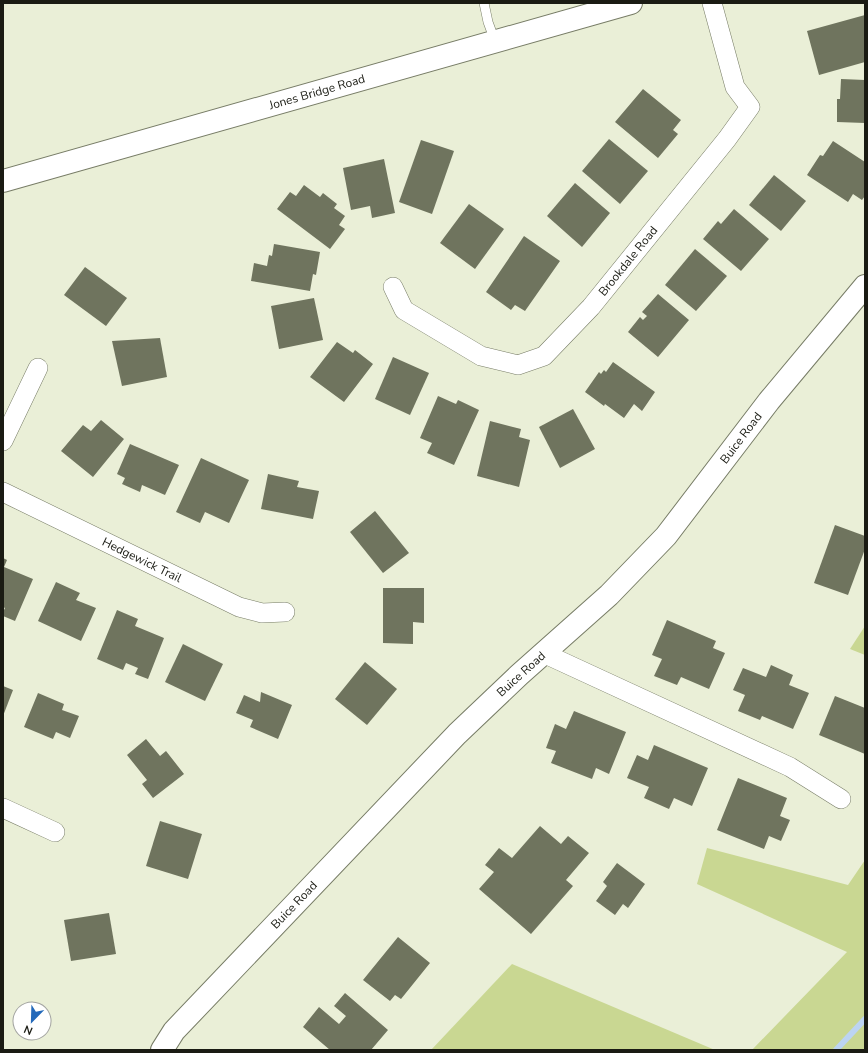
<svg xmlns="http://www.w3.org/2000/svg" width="868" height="1053" viewBox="0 0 868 1053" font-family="'Nunito Sans',sans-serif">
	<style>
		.green { fill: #c9d792 }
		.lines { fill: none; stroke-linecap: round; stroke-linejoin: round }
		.stream { stroke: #bcd4f2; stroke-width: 6 }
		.building { fill: #6f745e }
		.lane-casing { stroke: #777c66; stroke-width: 10 }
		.street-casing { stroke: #777c66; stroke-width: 20 }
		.secondary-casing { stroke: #777c66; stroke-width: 24 }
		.lane { stroke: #fff; stroke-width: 9 }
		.street { stroke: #fff; stroke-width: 19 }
		.secondary { stroke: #fff; stroke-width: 22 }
		.labels { text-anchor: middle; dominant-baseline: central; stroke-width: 4; stroke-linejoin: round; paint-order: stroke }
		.street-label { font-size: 12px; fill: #1a1b13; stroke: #fff }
	</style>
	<rect width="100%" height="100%" fill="#eaefd7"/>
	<g class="green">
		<path d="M865,626v29l-15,-6z"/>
		<path d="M707,848l141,37 17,-25v190h-113l95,-98 -150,-68z"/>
		<path d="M512,964l203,86h-284z"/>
	</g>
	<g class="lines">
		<path class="stream" d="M836,1050l29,-31"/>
	</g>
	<g class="building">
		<path d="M865,15v47l-46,13 -12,-44z"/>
		<path d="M841,79l24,1v43l-28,-1v-23h3z"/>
		<path d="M643,89l38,31 -8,10 5,4 -20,24 -43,-36z"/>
		<path d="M609,139l39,32 -28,33 -38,-33z"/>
		<path d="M421,140l33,11 -22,63 -33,-12z"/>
		<path d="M833,141l32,21v34l-3,4 -9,-6 -5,8 -41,-27 13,-20 3,1z"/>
		<path d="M384,159l11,54 -23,5 -2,-12 -19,4 -8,-42z"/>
		<path d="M774,175l32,26 -25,30 -32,-26z"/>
		<path d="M575,183l35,30 -28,34 -35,-31z"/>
		<path d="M304,185l16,12 3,-4 14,11 -3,4 11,8 -6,9 6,4 -15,20 -53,-40 13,-17 6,4z"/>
		<path d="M469,204l35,25 -29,40 -35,-26z"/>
		<path d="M734,209l35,30 -28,32 -38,-32 15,-18 3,3z"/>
		<path d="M524,236l36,25 -35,50 -10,-6 -4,5 -25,-18z"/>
		<path d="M274,244l46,8 -4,23 -3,-1 -3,17 -59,-10 3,-18 13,3 2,-11 3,1z"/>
		<path d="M695,249l32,27 -31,35 -31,-26z"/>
		<path d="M85,267l42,31 -21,28 -42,-31z"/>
		<path d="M658,294l31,26 -31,37 -30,-25 12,-15 3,3 4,-4 -5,-4z"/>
		<path d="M314,298l9,42 -44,9 -8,-43z"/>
		<path d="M160,338l7,39 -45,9 -10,-45z"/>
		<path d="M337,342l16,11 2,-3 18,14 -29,38 -34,-25z"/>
		<path d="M393,357l36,16 -19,42 -35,-16z"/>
		<path d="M613,362l42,30 -13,19 -8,-7 -10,14 -19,-14 -1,2 -19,-14 14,-20 2,2 3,-4 2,2z"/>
		<path d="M438,396l18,8 2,-4 21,10 -25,55 -27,-12 5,-10 -12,-5z"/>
		<path d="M573,409l22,40 -35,19 -21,-41z"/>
		<path d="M101,420l23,19 -31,38 -32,-26 22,-26 8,6z"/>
		<path d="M490,421l31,8 -2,8 11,3 -11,47 -42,-11z"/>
		<path d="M130,444l49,21 -14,30 -23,-10 -2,7 -18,-8 3,-6 -8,-4z"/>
		<path d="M201,458l48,22 -20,43 -24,-11 -5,11 -24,-11z"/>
		<path d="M268,474l31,7 -2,6 22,4 -6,28 -52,-10z"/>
		<path d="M375,511l34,42 -26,20 -33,-41z"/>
		<path d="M835,525l30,11v13l-17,46 -34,-12z"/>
		<path d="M3,558l4,2 -3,7 29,12 -18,42 -12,-5v-4l2,-4 -2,-1z"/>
		<path d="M56,582l24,11 -4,7 20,8 -15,33 -43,-20z"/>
		<path d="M383,588h41v35l-11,-1v22l-30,-1z"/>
		<path d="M117,610l21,9 -3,7 29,12 -16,41 -13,-5 3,-6 -12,-5 -3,7 -26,-11z"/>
		<path d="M667,620l49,21 -3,7 12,5 -16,36 -28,-12 -4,8 -23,-9 8,-17 -10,-4z"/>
		<path d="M183,644l40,20 -18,37 -40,-19z"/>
		<path d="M365,662l32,27 -30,36 -32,-26z"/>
		<path d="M771,665l22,10 -4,10 20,8 -16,36 -31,-13 -2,4 -22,-9 7,-16 -12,-5 10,-22 23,9z"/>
		<path d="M3,686l10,4 -10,26z"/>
		<path d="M261,692l31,13 -14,34 -28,-12 3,-7 -17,-7 8,-18 16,7z"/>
		<path d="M38,693l26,11 -2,6 17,6 -9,22 -14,-6 -3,7 -29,-12z"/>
		<path d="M835,696l30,12v46l-46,-19z"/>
		<path d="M574,711l52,21 -17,42 -13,-6 -4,11 -41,-16 5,-12 -10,-3 9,-24 11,5z"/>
		<path d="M146,739l14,17 6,-5 18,23 -31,24 -11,-14 5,-4 -20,-25z"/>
		<path d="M654,745l54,23 -16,38 -18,-8 -5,11 -25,-11 5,-11 -22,-9 10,-23 11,5z"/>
		<path d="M738,778l49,20 -7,18 10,4 -9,21 -12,-5 -5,13 -47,-19z"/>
		<path d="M160,821l42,13 -14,45 -42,-13z"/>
		<path d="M540,826l21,18 7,-8 21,17 -23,27 7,6 -42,48 -52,-45 15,-17 -9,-7 14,-17 13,10z"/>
		<path d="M617,863l28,21 -17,24 -5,-4 -8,11 -19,-14 11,-15 -4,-4z"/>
		<path d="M109,913l7,41 -45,7 -7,-41z"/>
		<path d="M398,937l32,26 -29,36 -6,-4 -5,6 -27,-21z"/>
		<path d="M345,993l43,37 -17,20 -1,-1 -1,1h-39l-27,-23 16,-20 20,17 7,-8 -12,-10z"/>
	</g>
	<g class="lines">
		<g class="lane-casing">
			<path id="lane" d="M484,3l4,19 7,19"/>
		</g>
		<g class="street-casing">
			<g id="street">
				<path d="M393,287l11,23 77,46 37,9 26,-9 47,-49 136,-168 23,-32 -15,-20 -23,-84"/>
				<path d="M3,441l35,-73"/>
				<path d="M3,492l236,115 23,6 23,-1"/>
				<path d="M543,653l247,114 51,32"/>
				<path d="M3,808l52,24"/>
			</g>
		</g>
		<g class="secondary-casing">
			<g id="secondary">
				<path d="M3,181l628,-178"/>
				<path d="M162,1050l12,-19 283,-297 62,-59 90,-80 57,-59 103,-135 96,-115"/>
			</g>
		</g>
		<use href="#lane" class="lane"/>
		<use href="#street" class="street"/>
		<use href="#secondary" class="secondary"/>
	</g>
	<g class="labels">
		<g class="street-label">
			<text transform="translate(317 92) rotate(-16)">Jones Bridge Road</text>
			<text transform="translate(628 261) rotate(-51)">Brookdale Road</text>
			<text transform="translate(741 438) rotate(-53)">Buice Road</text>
			<text transform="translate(142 560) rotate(26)">Hedgewick Trail</text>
			<text transform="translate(521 674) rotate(-42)">Buice Road</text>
			<text transform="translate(294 905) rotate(-46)">Buice Road</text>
		</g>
	</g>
	<rect width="868" height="1053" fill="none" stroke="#1a1b13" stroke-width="8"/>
	<g transform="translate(32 1021) rotate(203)"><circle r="19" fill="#ffffff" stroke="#a3a4a1"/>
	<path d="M0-3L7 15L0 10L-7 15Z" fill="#2369ba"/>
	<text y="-6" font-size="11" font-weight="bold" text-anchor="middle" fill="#1a1b13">N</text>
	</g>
</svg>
